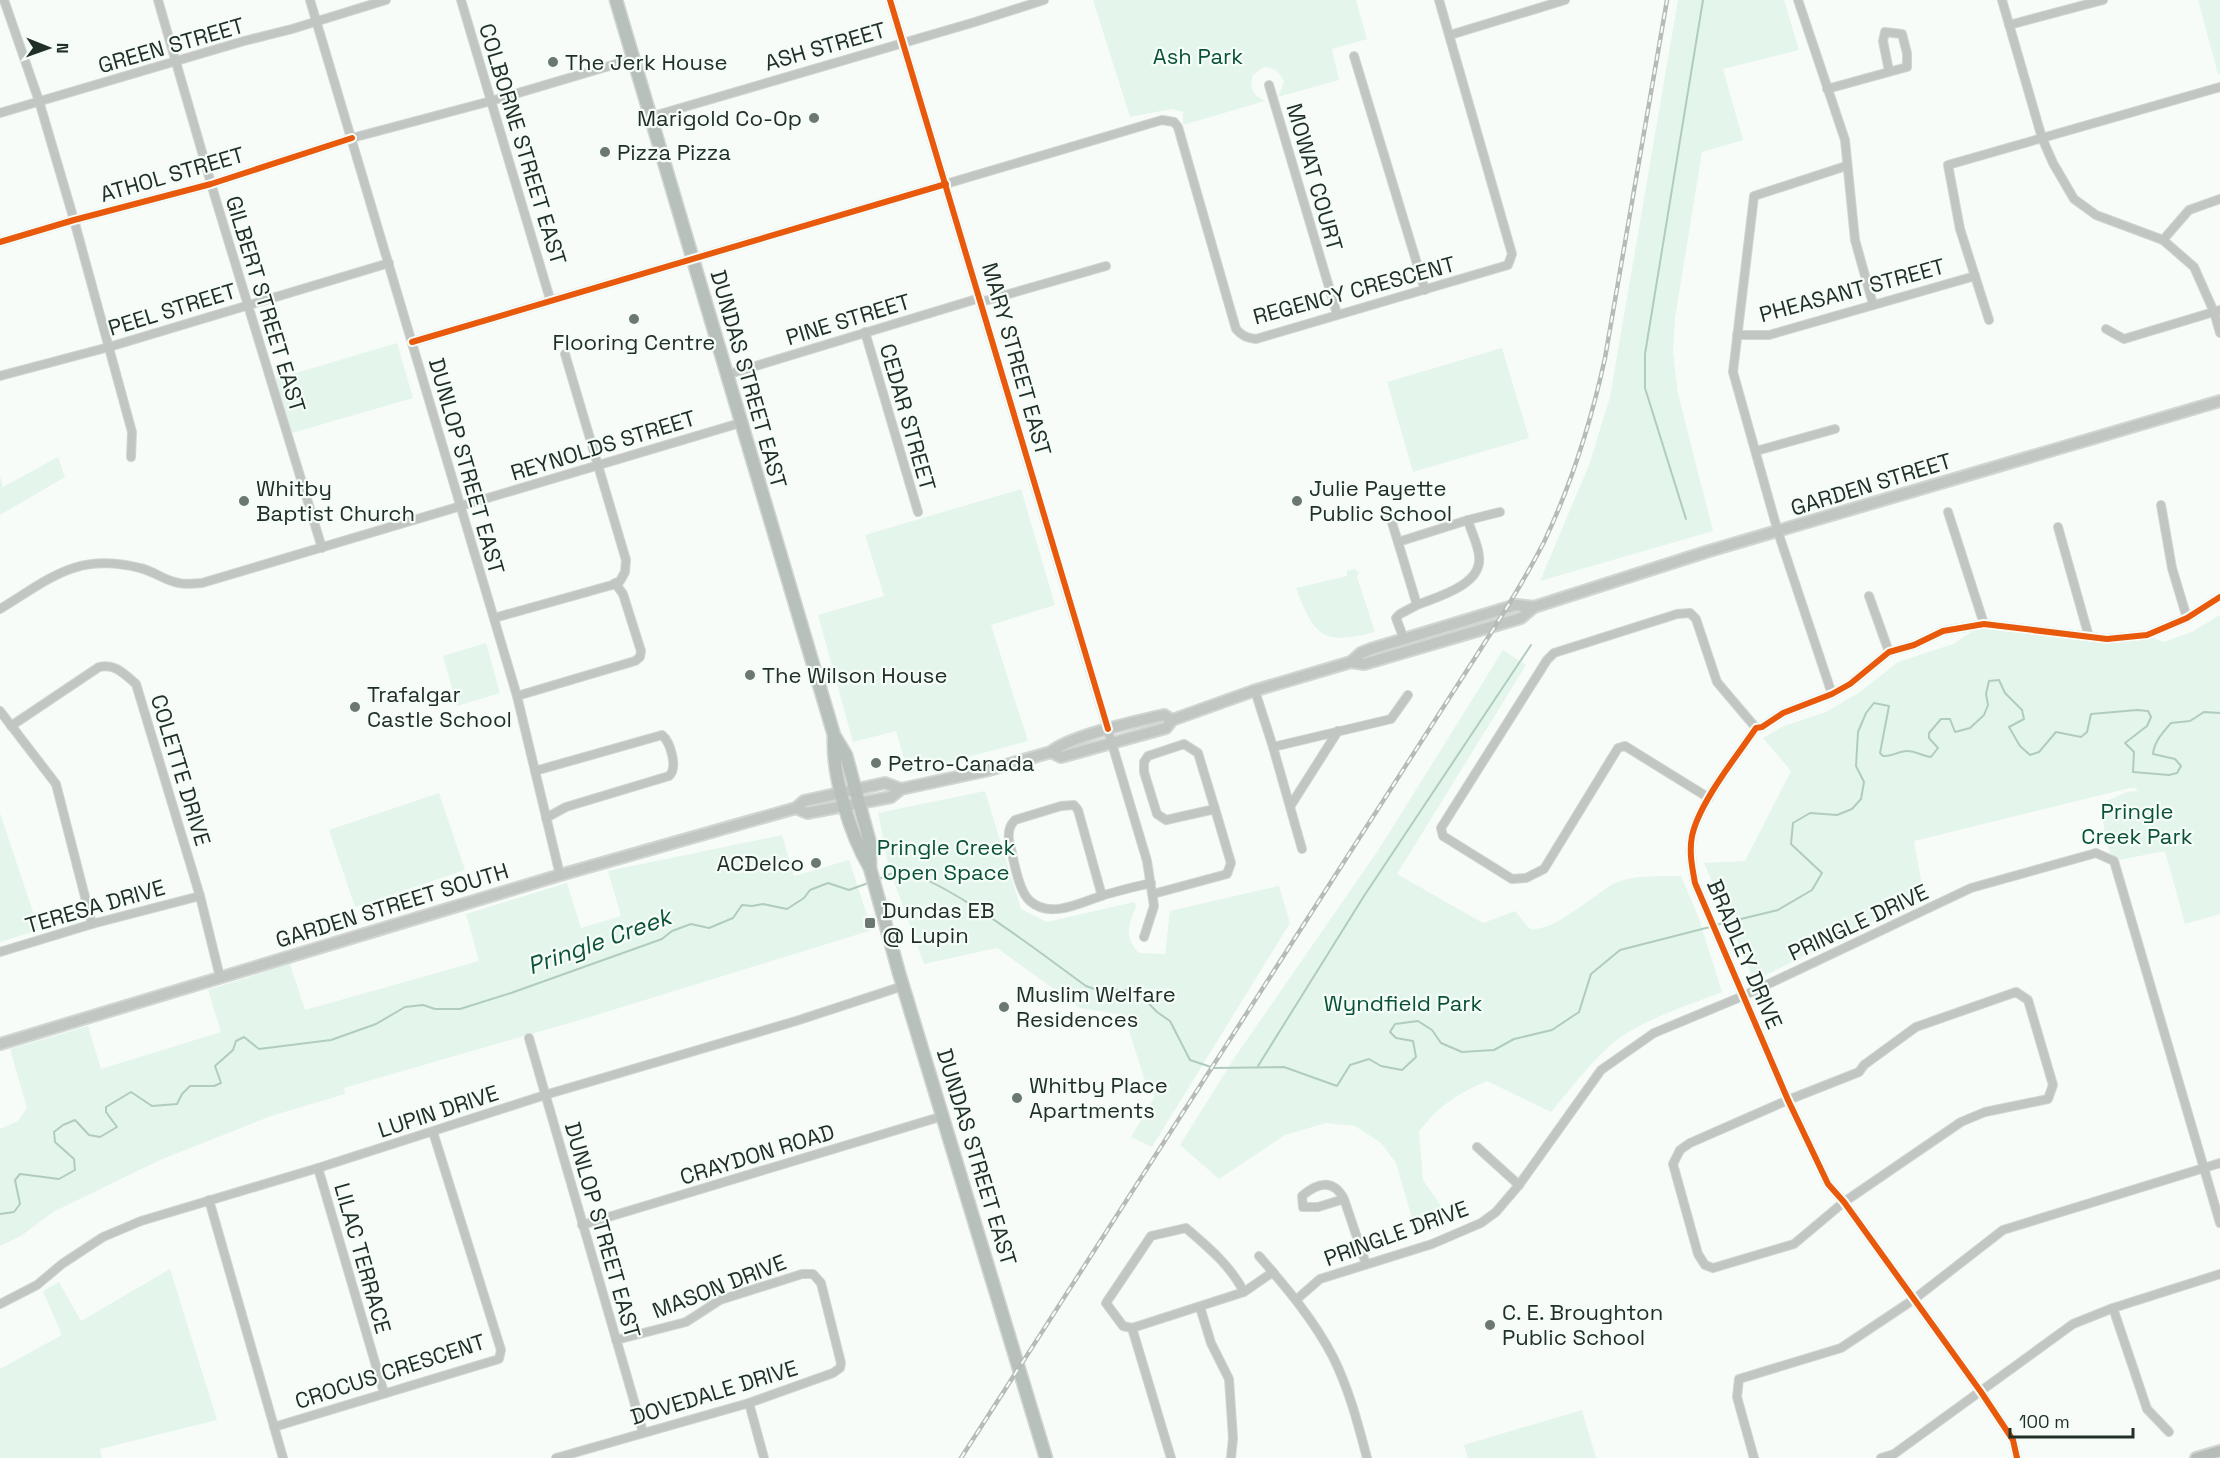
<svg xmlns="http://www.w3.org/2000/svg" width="2220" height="1458" viewBox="0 0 2220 1458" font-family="'Space Grotesk',sans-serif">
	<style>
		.green { fill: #e4f5ec }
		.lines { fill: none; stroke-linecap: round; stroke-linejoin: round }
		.stream { stroke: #b0ccbd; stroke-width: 2 }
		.minor-casing { stroke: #d1d6d3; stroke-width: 10 }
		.tertiary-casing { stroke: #d1d6d3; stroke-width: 14 }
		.secondary-casing { stroke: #d1d6d3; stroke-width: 14 }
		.primary-casing { stroke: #d1d6d3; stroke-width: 15 }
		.minor { stroke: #c1c6c3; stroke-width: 8 }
		.tertiary { stroke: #c1c6c3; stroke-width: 10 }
		.secondary { stroke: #b6bdb8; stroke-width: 10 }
		.primary { stroke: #b8c0bc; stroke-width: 12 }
		.rail-casing { stroke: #b6bbb8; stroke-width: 4.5 }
		.rail { stroke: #f6fdf9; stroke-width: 2; stroke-dasharray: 7; stroke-linecap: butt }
		.cycleway-casing { stroke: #f6fdf9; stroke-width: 10 }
		.cycleway { stroke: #e8590c; stroke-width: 6 }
		.poi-dot { fill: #6b7771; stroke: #f6fdf9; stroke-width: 2 }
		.labels { text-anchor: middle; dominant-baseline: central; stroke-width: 4.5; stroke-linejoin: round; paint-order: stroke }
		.street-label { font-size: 22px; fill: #203028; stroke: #f6fdf9 }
		.park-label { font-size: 22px; fill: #0a5236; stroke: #f6fdf9 }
		.poi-label { font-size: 22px; fill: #203028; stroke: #f6fdf9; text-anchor: start }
		.water-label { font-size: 24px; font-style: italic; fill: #0b5237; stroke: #f6fdf9 }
	</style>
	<rect width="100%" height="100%" fill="#f7fcf9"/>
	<g class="green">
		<path d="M1093,0h263l11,39 -35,10 7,31 -61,17 6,-15c-4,-10 -9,-14 -20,-15l-11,8c-4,13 0,20 12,26l-82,24v-13l-11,-3 -42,8z"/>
		<path d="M1678,0h106l15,50 -76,19 20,71 -41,12 -27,166 -2,34 5,42 35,137 -173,50 49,-116 21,-68z"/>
		<path d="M2198,0h22v74h-2z"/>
		<path d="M397,343l16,55 -121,35 -16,-54z"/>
		<path d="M1502,348l27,90 -116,34 -26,-90z"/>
		<path d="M58,457l7,20 -65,38v-39l3,11z"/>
		<path d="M1021,489l34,116 -64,20 37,116 -120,32 -12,-42 -43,11 -35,-127 66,-19 -19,-61z"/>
		<path d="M1354,569l5,3 -2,5 18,55c-52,13 -60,6 -79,-44l51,-12v-5z"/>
		<path d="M2220,615v299l-35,10 -20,-73 -51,10 -7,-16 -7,-41 27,-12 11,-1 -3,-3h-5l-216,53 10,55 -170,85 -50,-118 41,-2 46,-90 -28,-33 21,-12 42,-14 34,-20 38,-30 55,-18 31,-20 104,14 58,-3 18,7 28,-10z"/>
		<path d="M486,643l14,50 -43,13 -14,-50z"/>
		<path d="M1503,650l23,15 -129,209 86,49 32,-12 15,18c26,3 63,-35 85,-46 16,-8 48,-7 66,-7l17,40 24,76c-32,13 -82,28 -109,51 -23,20 -42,45 -62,69l-64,-31c-30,13 -49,25 -68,51l4,48 28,40 -35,12 -20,-69 -15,-20 -26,-17 -29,-3 -41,12 -66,44 -39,-34 55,-88 146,-211z"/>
		<path d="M985,791l36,118 26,13 87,-20 2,4c-7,19 -13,31 3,47l26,1 5,-43 109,-25 11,37 -138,224 -21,-10 24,-41 -11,-18 -20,-63 -44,-7 -83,-60 -73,16 -35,-96 -11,-55z"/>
		<path d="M439,793l26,77 -110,37 -26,-77z"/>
		<path d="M0,813l39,117 -39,12z"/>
		<path d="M782,835l12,41 55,-16 23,70 -282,87 -246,71 1,6 -74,22 -111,44 -107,52 -32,24 -21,10v-117l18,-8 9,-13 -17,-59 78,-23 13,43 120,-37 -13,-42 82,-26 15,46 174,-49 -13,-47 101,-31 14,45 40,-12 -13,-45z"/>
		<path d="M170,1269l47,151 -117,29 2,9h-102v-89l62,-34 -19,-44 16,-9 22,39z"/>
		<path d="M1582,1410l14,48h-128l-4,-13z"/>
	</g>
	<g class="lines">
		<g class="stream">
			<path d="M1686,519l-41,-131v-34l58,-354"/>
			<path d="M879,879c5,-2 12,-6 17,-7 37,-4 156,90 190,114l11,4h39l21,22 13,9 20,39 24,8 70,-1 53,19 13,-21 19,-6 12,7 21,4 14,-13 -3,-16 -17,-3 -6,-6 5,-8 23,-3 14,9 9,13 21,9 32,-2 20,-11 38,-9 27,-18 12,-38 29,-24 90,-23"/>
			<path d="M1716,925l62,-15 34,-20 10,-17 -31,-29 2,-21 17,-10 27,2 15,-6 9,-10 3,-17 -8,-16 2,-34 8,-19 8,-10 15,3 -9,47 3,3c9,1 15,-5 24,-5 9,0 15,5 24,6l7,-9 -9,-10v-5l12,-14h9l5,13 15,-4 14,-13 4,-10 -2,-11 3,-13 10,-1 6,13 17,17 2,9 -15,8 11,19 10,9 9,-3 17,-20 25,5 6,-5 4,-18 46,-4 11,1 3,6 -4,9 -22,17 9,9 -1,20 36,3 8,-2 4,-7 -6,-7 -22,-5c1,-12 10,-22 18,-31l19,-2 14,-9 16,1"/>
			<path d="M1258,1066l106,-170 167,-251"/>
			<path d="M0,1214l14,-2 6,-8 -5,-24 5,-6 39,5 16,-9 -1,-11 -19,-17 -1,-10 9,-7 12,-5 14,15 11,2 17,-10 -11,-15v-5l25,-15 21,14 25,-2 5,-10 8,-8h24l7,-3 -6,-17 18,-16 3,-9 8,-4 15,12 72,-9 45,-16 29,-17 18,-2 12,4h25l51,-16 151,-54 10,-8 19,-7 18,4 24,-10 9,-13 10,1 11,-2 24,5 17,-11 6,-8 18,-7 21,7 22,-8"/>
		</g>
		<g class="minor-casing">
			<g id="minor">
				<path d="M4,0l35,101 35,119 58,212 -1,25"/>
				<path d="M158,0l57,197 107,351"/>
				<path d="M310,0l207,696 43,179"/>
				<path d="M461,0l89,299"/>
				<path d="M890,0l257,861 7,45 -10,31"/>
				<path d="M1798,0l47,140 10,100 18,64"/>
				<path d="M2002,0l40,138 11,25 21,36 22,16 67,25 31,27 20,45 6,21"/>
				<path d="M2009,25l94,-25"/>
				<path d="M1450,35l115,-35"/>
				<path d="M1354,56l71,234"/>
				<path d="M1269,85l68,229"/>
				<path d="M1827,89l80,-22v-14l-5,-19 -17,-2 -2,9 6,30"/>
				<path d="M0,113l244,-72 48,-12 94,-29"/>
				<path d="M650,117l325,-95 69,-22"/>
				<path d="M2163,240l26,-30 31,-11"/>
				<path d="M0,242l74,-22 137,-36 141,-46 139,-37 142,-42"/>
				<path d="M981,302l125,-36"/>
				<path d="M1989,320l-29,-91 -12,-64 272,-78"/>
				<path d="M2106,329l18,10 96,-29"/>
				<path d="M865,332l53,180"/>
				<path d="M1737,335h32l206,-59"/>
				<path d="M412,342l750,-222 12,2 4,5 58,202c6,7 11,9 20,10l252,-74 4,-11 -73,-254"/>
				<path d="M726,375l254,-77"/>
				<path d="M0,376l109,-29 280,-84"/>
				<path d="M1756,451l79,-22"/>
				<path d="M2161,505l11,63 15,50"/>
				<path d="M1388,510l10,32"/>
				<path d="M1948,512l36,112"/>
				<path d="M1468,520l32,-8"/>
				<path d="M2058,527l31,110"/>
				<path d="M1869,596l20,56"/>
				<path d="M0,609c51,-31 77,-57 140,-41 14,3 25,13 39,15 7,2 16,0 23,0l538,-160"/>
				<path d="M494,618l118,-33 8,-4 5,-9 1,-12 -61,-206"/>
				<path d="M1404,639l-8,-21 4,-4 17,-9 -19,-63 70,-22c3,12 10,24 11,36 4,29 -42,41 -62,49"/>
				<path d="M1255,691l18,56"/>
				<path d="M1832,694l-54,-162 -45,-160 21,-176 92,-30"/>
				<path d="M517,696l118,-35 5,-4 1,-6 -18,-57 -8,-11"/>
				<path d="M0,711l56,73 36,140"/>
				<path d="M11,726l88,-59c16,-4 25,7 37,17l64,212 20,81"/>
				<path d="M1184,744l14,9 17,56 -49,11 -9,-6 -13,-42v-10l4,-6z"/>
				<path d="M535,771l127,-36c9,8 16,33 7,41l-103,31 -20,11"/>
				<path d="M1709,798l-84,-52 -7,2 -74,121 -18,9 -14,1 -69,-43 -2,-8 106,-168 7,-7 123,-39 13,-1 6,6 21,63 39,46"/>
				<path d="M1291,805l47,-74"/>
				<path d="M1302,849l-29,-102 118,-28 17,-24"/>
				<path d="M1153,894l74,-20 4,-11 -16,-54"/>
				<path d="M1102,896l-24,-86 -4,-5 -13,1 -46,14c-6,6 -7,13 -6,20 4,16 9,51 21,61 20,18 50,2 71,-5 16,-5 33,-9 50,-13"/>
				<path d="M0,952l92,-28 108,-28"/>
				<path d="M2016,992l12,8 25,85 -5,14 -63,13 -24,10 -117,80 -50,42 -81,24 -8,-3 -7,-11 -25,-90 7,-14 10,-7 98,-43 71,-28 5,-7 52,-38z"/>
				<path d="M529,1038l114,394"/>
				<path d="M1477,1147l42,38"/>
				<path d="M318,1168l66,225"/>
				<path d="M1344,1199l-26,8h-15l-1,-11c15,-13 31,-18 42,3l22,65"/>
				<path d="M209,1200l74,258"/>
				<path d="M582,1225l361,-109"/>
				<path d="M1259,1256c27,31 55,64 74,101 16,32 25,67 34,101"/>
				<path d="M1244,1292c-14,-27 -36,-45 -58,-64l-35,8 -45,67 17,23 9,2 112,-36 29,-20"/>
				<path d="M1297,1299l23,-20 112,-35 49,-21 15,-11 23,-27 82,-115 53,-37 89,-37 228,-108 125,-35 18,8 106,362"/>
				<path d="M0,1304l37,-19 25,-21 41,-27 38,-16 177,-53 227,-73 251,-74 107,-35"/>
				<path d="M1200,1307l11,36 18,36 4,59 -2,20"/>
				<path d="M2113,1308l34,101 22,23"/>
				<path d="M1132,1328l39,130"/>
				<path d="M749,1403l15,55"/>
				<path d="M274,1427l225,-68 2,-9 -68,-218"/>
				<path d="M556,1458l193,-55 84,-30 7,-5 1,-5 -20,-80 -8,-9h-11l-82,26 -34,22 -70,18"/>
				<path d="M1754,1458l-17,-61 2,-18 102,-31 72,-48 90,-70 217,-67"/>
				<path d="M1881,1458l13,-4 179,-130 40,-16 107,-34"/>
				<path d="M2017,1458l-4,-18 -32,-48 -137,-190 -16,-18 -40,-84 -93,-217c-3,-16 -6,-31 -3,-47 7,-33 44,-79 64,-108l6,-1 21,-14 49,-19 18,-10 39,-32 25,-7 29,-14 41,-7 123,15 40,-4 40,-17 33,-21"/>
			</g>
		</g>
		<g class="tertiary-casing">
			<g id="tertiary">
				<path d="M1351,662l10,-9 10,-4 145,-44 18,2 175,-56 511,-150"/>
				<path d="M1051,752l10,5 105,-29 6,-8 81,-29 98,-29 13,2 157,-46 13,-11"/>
				<path d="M796,808l11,5 84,-16 10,-8 88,-19 62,-18c18,-16 87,-31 113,-37l8,5"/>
				<path d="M0,1044l560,-169 236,-67 8,-7 81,-18 16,6"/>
			</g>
		</g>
		<g class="secondary-casing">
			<path id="secondary" d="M2196,1458l24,-7"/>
		</g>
		<g class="primary-casing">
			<g id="primary">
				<path d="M616,0l218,735 12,20 24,88v25l29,105 147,485"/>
				<path d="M834,736c-2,40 16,98 36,132"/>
			</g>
		</g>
		<use href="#minor" class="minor"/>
		<use href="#tertiary" class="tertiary"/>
		<use href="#secondary" class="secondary"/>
		<use href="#primary" class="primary"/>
		<g class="rail-casing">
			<path id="rail" d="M961,1458l512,-797c25,-39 50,-78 71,-119 28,-59 47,-120 61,-184l62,-358"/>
		</g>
		<use href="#rail" class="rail"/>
		<g class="cycleway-casing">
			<g id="cycleway">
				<path d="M890,0l218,729"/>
				<path d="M0,242l74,-22 137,-36 141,-46"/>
				<path d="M412,342l534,-158"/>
				<path d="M2017,1458l-4,-18 -32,-48 -137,-190 -16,-18 -40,-84 -93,-217c-3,-16 -6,-31 -3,-47 7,-33 44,-79 64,-108l6,-1 21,-14 49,-19 18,-10 39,-32 25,-7 29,-14 41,-7 123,15 40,-4 40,-17 33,-21"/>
			</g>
		</g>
		<use href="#cycleway" class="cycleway"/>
	</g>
	<g class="poi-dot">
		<circle cx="553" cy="62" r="6"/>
		<circle cx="814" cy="118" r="6"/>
		<circle cx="605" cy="152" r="6"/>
		<circle cx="634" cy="319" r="6"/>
		<circle cx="244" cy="501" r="6"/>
		<circle cx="1297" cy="501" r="6"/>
		<circle cx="750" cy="675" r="6"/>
		<circle cx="355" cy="707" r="6"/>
		<circle cx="876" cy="763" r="6"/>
		<circle cx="816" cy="863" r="6"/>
		<rect x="864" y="917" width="12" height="12" rx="3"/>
		<circle cx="1004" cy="1007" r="6"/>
		<circle cx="1017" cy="1098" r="6"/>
		<circle cx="1490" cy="1325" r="6"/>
	</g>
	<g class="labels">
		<g class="street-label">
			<text transform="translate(171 45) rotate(-16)">GREEN STREET</text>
			<text transform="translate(825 46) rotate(-16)">ASH STREET</text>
			<text transform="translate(523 144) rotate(73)">COLBORNE STREET EAST</text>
			<text transform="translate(172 174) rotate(-16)">ATHOL STREET</text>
			<text transform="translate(1315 177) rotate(74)">MOWAT COURT</text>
			<text transform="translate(1354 290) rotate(-15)">REGENCY CRESCENT</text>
			<text transform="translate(1852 290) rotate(-15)">PHEASANT STREET</text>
			<text transform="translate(266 304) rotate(73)">GILBERT STREET EAST</text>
			<text transform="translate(172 309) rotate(-17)">PEEL STREET</text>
			<text transform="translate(848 319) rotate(-17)">PINE STREET</text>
			<text transform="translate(1017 359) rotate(74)">MARY STREET EAST</text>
			<text transform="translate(749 379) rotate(74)">DUNDAS STREET EAST</text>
			<text transform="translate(908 417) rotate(74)">CEDAR STREET</text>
			<text transform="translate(603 445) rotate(-17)">REYNOLDS STREET</text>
			<text transform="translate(467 466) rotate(74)">DUNLOP STREET EAST</text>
			<text transform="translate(1871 484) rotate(-17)">GARDEN STREET</text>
			<text transform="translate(181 770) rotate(73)">COLETTE DRIVE</text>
			<text transform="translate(392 905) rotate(-17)">GARDEN STREET SOUTH</text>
			<text transform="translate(95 906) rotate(-16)">TERESA DRIVE</text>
			<text transform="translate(1858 922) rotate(-25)">PRINGLE DRIVE</text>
			<text transform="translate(1745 954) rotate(67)">BRADLEY DRIVE</text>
			<text transform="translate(438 1111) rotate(-18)">LUPIN DRIVE</text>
			<text transform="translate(757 1154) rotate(-17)">CRAYDON ROAD</text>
			<text transform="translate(977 1157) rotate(73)">DUNDAS STREET EAST</text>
			<text transform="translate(603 1230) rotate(74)">DUNLOP STREET EAST</text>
			<text transform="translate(1396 1233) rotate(-20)">PRINGLE DRIVE</text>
			<text transform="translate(363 1258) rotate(74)">LILAC TERRACE</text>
			<text transform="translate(719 1286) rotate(-21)">MASON DRIVE</text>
			<text transform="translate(390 1371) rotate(-18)">CROCUS CRESCENT</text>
			<text transform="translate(714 1392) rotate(-17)">DOVEDALE DRIVE</text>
		</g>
		<g class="park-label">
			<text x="1198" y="56">Ash Park</text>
			<text x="2137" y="811">Pringle<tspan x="2137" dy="25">Creek Park</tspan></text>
			<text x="946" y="847">Pringle Creek<tspan x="946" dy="25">Open Space</tspan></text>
			<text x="1403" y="1003">Wyndfield Park</text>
		</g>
		<g class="poi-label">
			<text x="565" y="62">The Jerk House</text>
			<text x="802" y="118" text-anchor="end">Marigold Co-Op</text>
			<text x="617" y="152">Pizza Pizza</text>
			<text x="634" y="342" text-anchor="middle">Flooring Centre</text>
			<text x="256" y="488">Whitby<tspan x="256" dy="25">Baptist Church</tspan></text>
			<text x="1309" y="488">Julie Payette<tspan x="1309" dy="25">Public School</tspan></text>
			<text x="762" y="675">The Wilson House</text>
			<text x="367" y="694">Trafalgar<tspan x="367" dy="25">Castle School</tspan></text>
			<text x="888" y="763">Petro-Canada</text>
			<text x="804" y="863" text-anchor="end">ACDelco</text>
			<text x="882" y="910">Dundas EB<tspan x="882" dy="25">@ Lupin</tspan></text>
			<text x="1016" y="994">Muslim Welfare<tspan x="1016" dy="25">Residences</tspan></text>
			<text x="1029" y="1085">Whitby Place<tspan x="1029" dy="25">Apartments</tspan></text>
			<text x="1502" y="1312">C. E. Broughton<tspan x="1502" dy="25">Public School</tspan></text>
		</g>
		<g class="water-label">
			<text transform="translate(599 941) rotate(-20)">Pringle Creek</text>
		</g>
	</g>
	<g transform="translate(48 48) rotate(91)" stroke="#f6fdf9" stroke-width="4.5" paint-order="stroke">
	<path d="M0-4.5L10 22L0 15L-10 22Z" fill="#203028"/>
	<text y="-9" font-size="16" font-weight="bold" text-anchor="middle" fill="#203028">N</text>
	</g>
	<path d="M2010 1428v9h123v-9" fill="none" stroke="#203028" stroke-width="3"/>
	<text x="2019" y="1428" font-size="18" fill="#203028" stroke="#f6fdf9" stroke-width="4.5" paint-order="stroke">100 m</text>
</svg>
